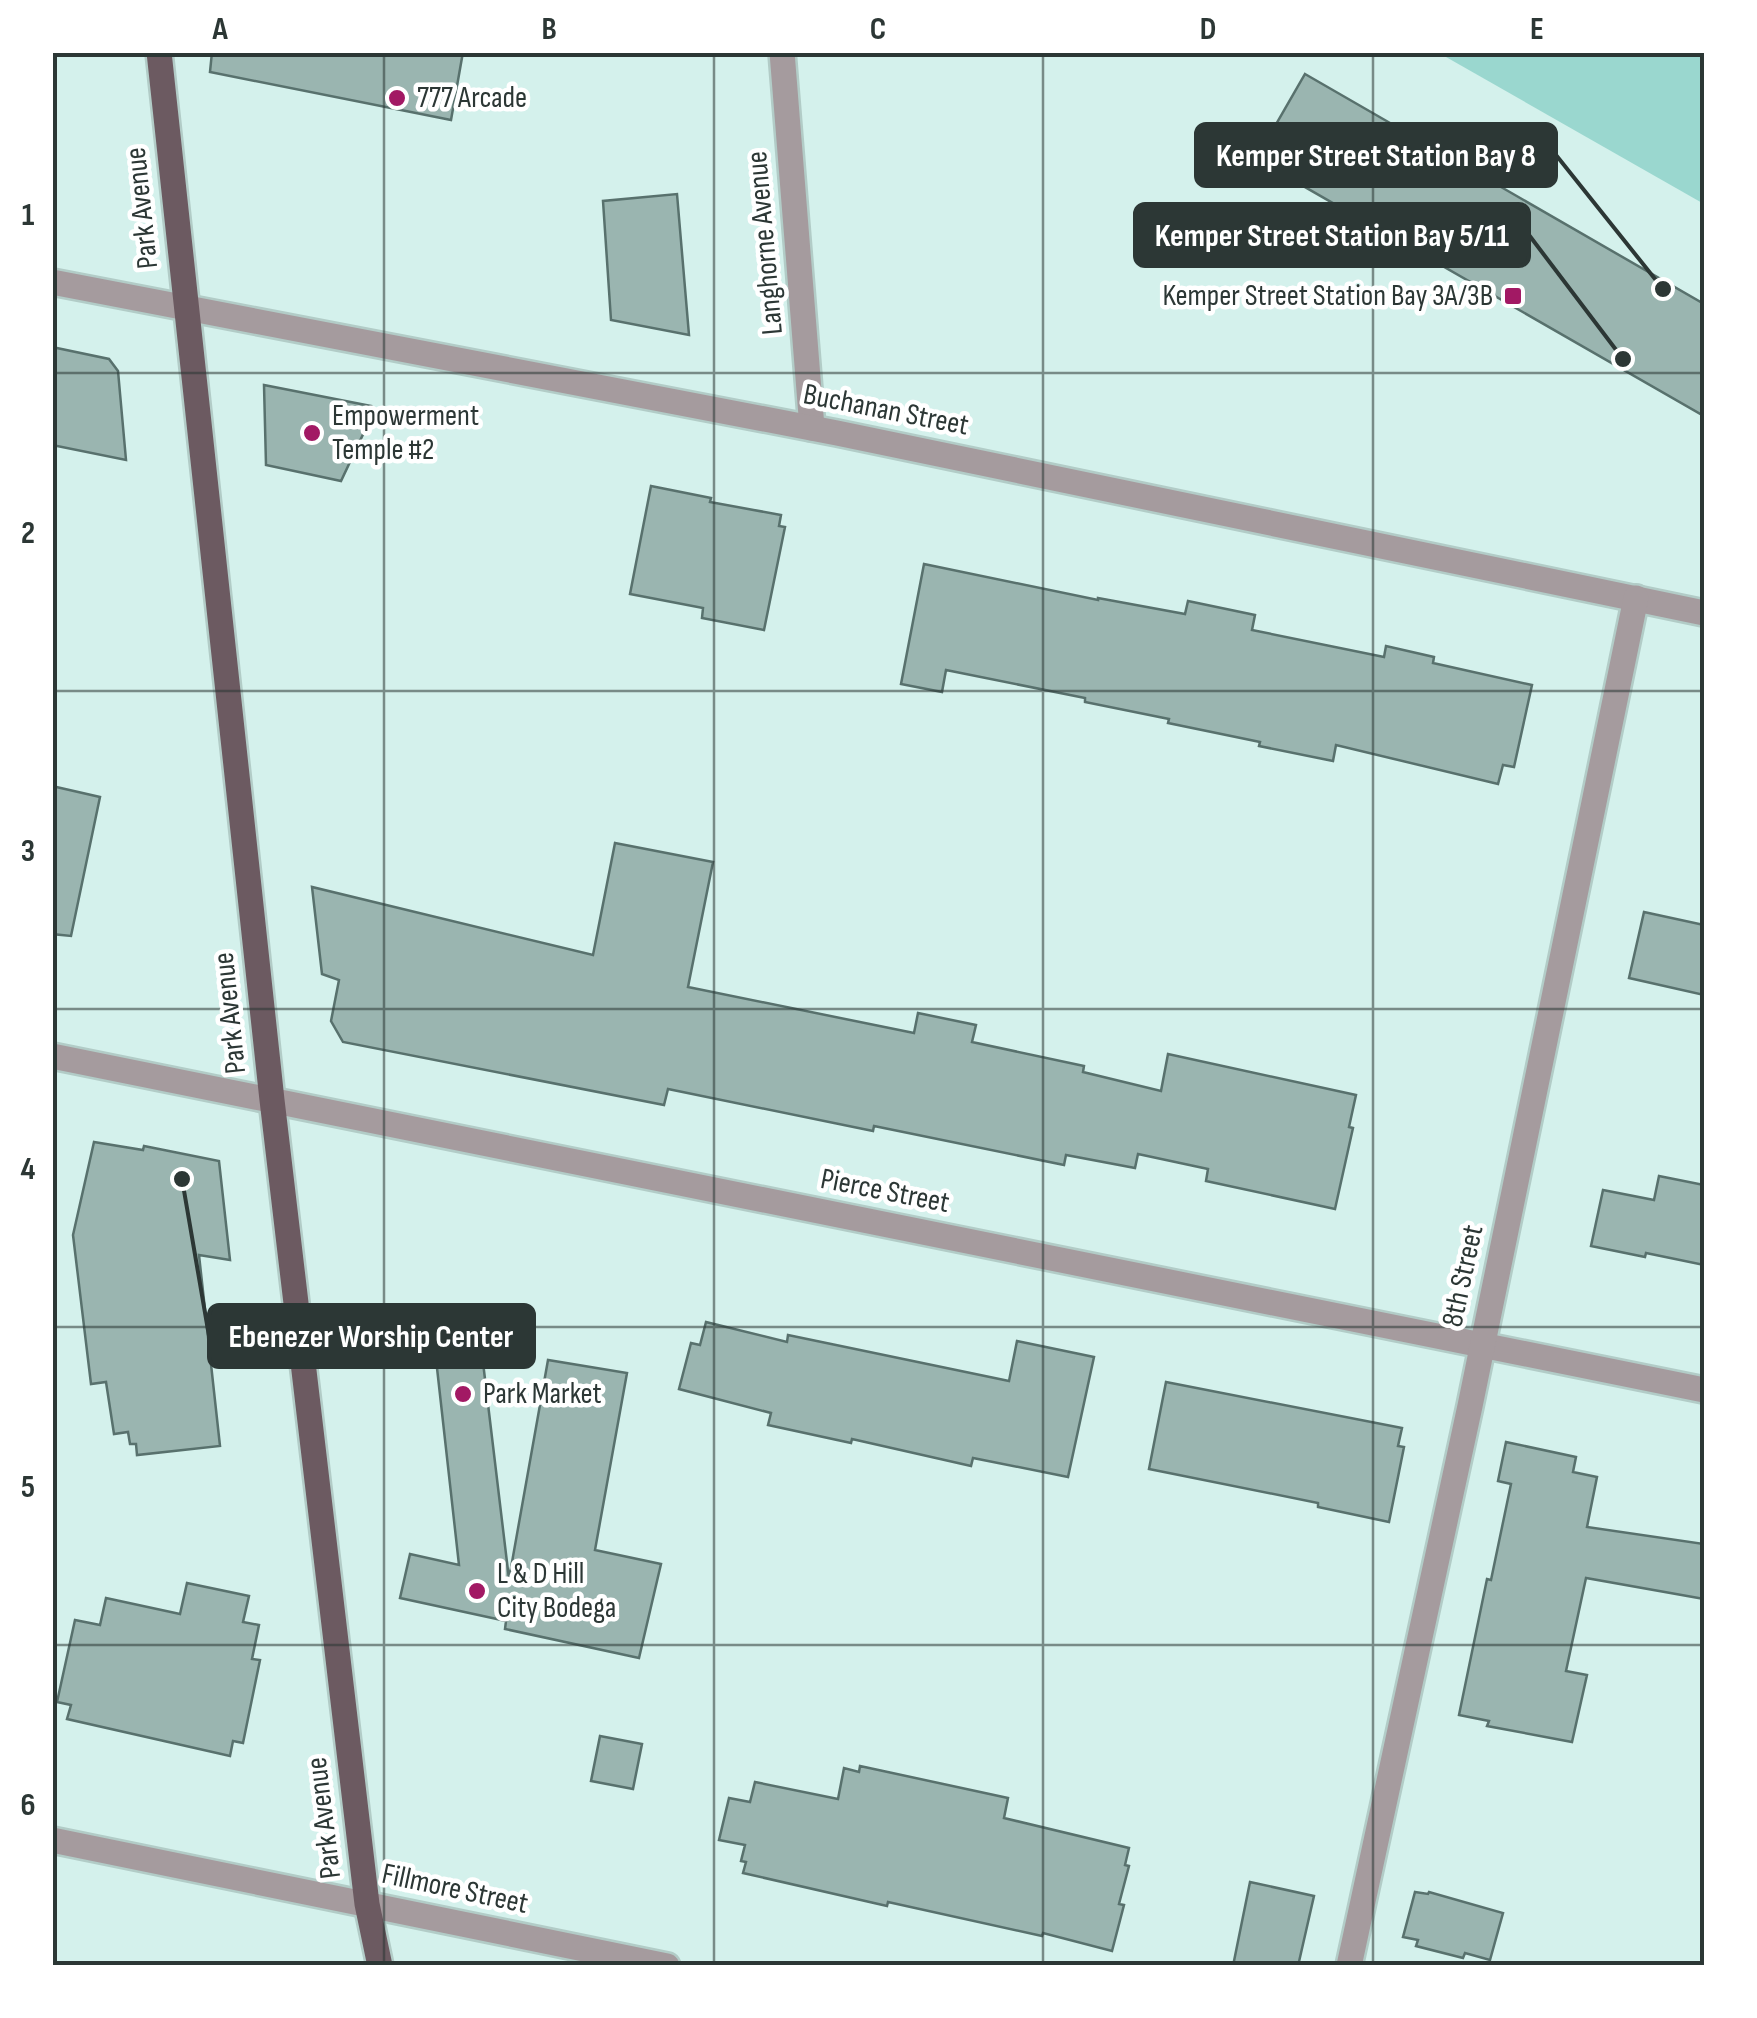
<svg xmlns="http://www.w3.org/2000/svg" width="1757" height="2018" viewBox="0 0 1757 2018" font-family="'Sofia Sans Condensed',sans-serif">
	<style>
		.green { fill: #9ad7cf }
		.building { fill: #9ab5b0; stroke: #58716d; stroke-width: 2.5 }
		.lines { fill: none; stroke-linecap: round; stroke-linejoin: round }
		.minor-casing { stroke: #b2ccc7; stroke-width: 30 }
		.major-casing { stroke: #b2ccc7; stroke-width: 30 }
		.minor { stroke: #a59b9e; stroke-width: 25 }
		.major { stroke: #6c5a61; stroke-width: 25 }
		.grid { fill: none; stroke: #2c3735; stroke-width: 2.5; stroke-opacity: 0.55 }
		.poi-dot { fill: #a21964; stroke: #fff; stroke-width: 4 }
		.labels { text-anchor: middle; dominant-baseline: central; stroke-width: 9; stroke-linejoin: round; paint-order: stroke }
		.poi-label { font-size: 30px; fill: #2c3735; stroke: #fff; text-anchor: start }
		.street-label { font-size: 30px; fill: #2c3735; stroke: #fff }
		.leader { fill: none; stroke: #2c3735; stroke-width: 4 }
		.callout-dot { fill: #2c3735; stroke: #fff; stroke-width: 4 }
		.callout { fill: #2c3735; stroke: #2c3735; stroke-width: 4 }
		.callout-label { font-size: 32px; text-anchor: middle; font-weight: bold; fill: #fff }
		.neatline { fill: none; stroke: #2c3735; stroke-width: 4 }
		.grid-label { font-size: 32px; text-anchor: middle; font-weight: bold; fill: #2c3735 }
	</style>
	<rect width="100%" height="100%" fill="#d4f1ec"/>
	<path class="green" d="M1439,53h265v151z"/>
	<g class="building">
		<path d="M212,52h251l-12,68 -241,-48z"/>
		<path d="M1305,74l399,230v112l-448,-257z"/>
		<path d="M677,194l12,141 -78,-15 -8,-119z"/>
		<path d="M52,347l57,12 9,12 8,89 -74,-15z"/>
		<path d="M264,385l107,21 -5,22 -25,53 -75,-16z"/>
		<path d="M651,486l60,12 -1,4 71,13 -2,11 6,1 -21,103 -62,-12 1,-10 -73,-14z"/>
		<path d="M924,564l174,36v-2l87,16 3,-13 67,14 -3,15 132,27 2,-11 48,11 -1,6 99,22 -18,82 -11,-2 -5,19 -162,-39 -3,16 -74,-15 1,-4 -92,-19 1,-4 -84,-17v-4l-139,-28 -4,22 -41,-8z"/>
		<path d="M52,786l48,11 -29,139 -19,-2z"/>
		<path d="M615,843l98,19 -25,125 226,46 4,-20 58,12 -4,17 112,24 -1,6 78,19 7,-37 188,41 -7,32 4,1 -18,81 -129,-28 2,-12 -70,-15 -3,14 -69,-13 -2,10 -190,-39 -1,5 -205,-42 -4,16 -321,-63 -12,-21 8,-41 -17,-6 -10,-87 281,68z"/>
		<path d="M1644,912l60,13v70l-75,-17z"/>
		<path d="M94,1142l49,8 1,-4 75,15 11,99 -31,-5 21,191 -83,9 -1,-11h-6l-2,-12 -14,2 -8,-52 -15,2 -18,-149z"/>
		<path d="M1659,1176l45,9v80l-58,-12 -1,4 -54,-11 12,-56 51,10z"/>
		<path d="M706,1322l81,20 1,-7 221,46 8,-40 77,16 -26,120 -95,-19 -2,8 -119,-27 -1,4 -83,-18 3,-12 -92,-24 12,-46 9,2z"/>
		<path d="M482,1354l27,225 39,-219 79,13 -32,177 66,14 -22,94 -134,-29 1,-8 -106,-23 10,-44 49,11 -23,-206z"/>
		<path d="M1166,1382l236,46 -4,18 6,1 -15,75 -71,-15v-4l-169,-34z"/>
		<path d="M1506,1442l70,15 -3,15 24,5 -10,50 117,17v55l-118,-21 -20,93 21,4 -15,67 -85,-16 2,-5 -30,-6 28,-136 4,1 20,-96 -13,-3z"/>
		<path d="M187,1583l62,13 -6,26 16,3 -7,34 8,1 -17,83 -10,-2 -3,15 -163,-37 4,-14 -14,-3 18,-82 25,5 6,-27 74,16z"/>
		<path d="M600,1736l42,8 -9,45 -42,-8z"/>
		<path d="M860,1766l148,32 -4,20 125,30 -4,17 4,1 -10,38 5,1 -12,46 -69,-18 -1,3 -154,-34 -1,4 -144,-33 3,-11 -5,-1 4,-16 -26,-5 10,-42 21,4 5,-20 83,17 6,-31 15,4z"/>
		<path d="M1250,1882l64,14 -16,70h-65z"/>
		<path d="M1415,1892l13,2 1,-2 74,21 -13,47 -25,-7 -2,5 -47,-12 2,-6 -15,-3z"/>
	</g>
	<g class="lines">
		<g class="minor-casing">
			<g id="minor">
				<path d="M782,52l30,376"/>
				<path d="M52,282l785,151 867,180"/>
				<path d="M52,1056l1652,334"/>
				<path d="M52,1840l615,126"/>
				<path d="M1349,1966l121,-560 166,-808"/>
			</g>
		</g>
		<g class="major-casing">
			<path id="major" d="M159,52l113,1048 95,804 13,62"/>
		</g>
		<use href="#minor" class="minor"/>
		<use href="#major" class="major"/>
	</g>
	<path class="grid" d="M384,52v1914M714,52v1914M1043,52v1914M1373,52v1914M52,373h1652M52,691h1652M52,1009h1652M52,1327h1652M52,1645h1652"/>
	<g class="poi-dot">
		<circle cx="397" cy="98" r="10"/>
		<rect x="1503" y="286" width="20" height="20" rx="5"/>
		<circle cx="312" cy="433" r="10"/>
		<circle cx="463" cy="1394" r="10"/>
		<circle cx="477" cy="1591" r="10"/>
	</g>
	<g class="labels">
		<g class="poi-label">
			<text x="417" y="98">777 Arcade</text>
			<text x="1493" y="296" text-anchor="end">Kemper Street Station Bay 3A/3B</text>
			<text x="332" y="416">Empowerment<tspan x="332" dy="34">Temple #2</tspan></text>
			<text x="483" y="1394">Park Market</text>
			<text x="497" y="1574">L &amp; D Hill<tspan x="497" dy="34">City Bodega</tspan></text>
		</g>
		<g class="street-label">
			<text transform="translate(142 208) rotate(-96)">Park Avenue</text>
			<text transform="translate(765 243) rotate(-95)">Langhorne Avenue</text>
			<text transform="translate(886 410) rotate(11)">Buchanan Street</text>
			<text transform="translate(230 1013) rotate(-96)">Park Avenue</text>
			<text transform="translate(885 1191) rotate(11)">Pierce Street</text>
			<text transform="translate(1463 1276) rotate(-78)">8th Street</text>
			<text transform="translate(324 1818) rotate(-97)">Park Avenue</text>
			<text transform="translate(455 1889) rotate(12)">Fillmore Street</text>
		</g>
	</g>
	<path class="leader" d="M1663 289L1556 155M1623 359L1529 235M182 1179L209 1336"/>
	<g class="callout-dot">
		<circle cx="1663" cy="289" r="10"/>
		<circle cx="1623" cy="359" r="10"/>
		<circle cx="182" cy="1179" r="10"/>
	</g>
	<g class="callout">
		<rect x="1196" y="124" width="360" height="62" rx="10"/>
		<rect x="1135" y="204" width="394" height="62" rx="10"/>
		<rect x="209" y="1305" width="325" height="62" rx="10"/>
	</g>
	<g class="callout-label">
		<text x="1376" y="166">Kemper Street Station Bay 8</text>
		<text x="1332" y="246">Kemper Street Station Bay 5/11</text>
		<text x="371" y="1347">Ebenezer Worship Center</text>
	</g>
	<rect width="1757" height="2018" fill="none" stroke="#ffffff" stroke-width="110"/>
	<rect x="55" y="55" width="1647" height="1908" class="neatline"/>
	<g class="grid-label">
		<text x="220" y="39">A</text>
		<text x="549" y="39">B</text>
		<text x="878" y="39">C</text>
		<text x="1208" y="39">D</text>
		<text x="1537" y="39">E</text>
		<text x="28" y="225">1</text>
		<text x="28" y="543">2</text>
		<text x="28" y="861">3</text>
		<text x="28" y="1179">4</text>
		<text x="28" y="1497">5</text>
		<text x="28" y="1815">6</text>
	</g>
</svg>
